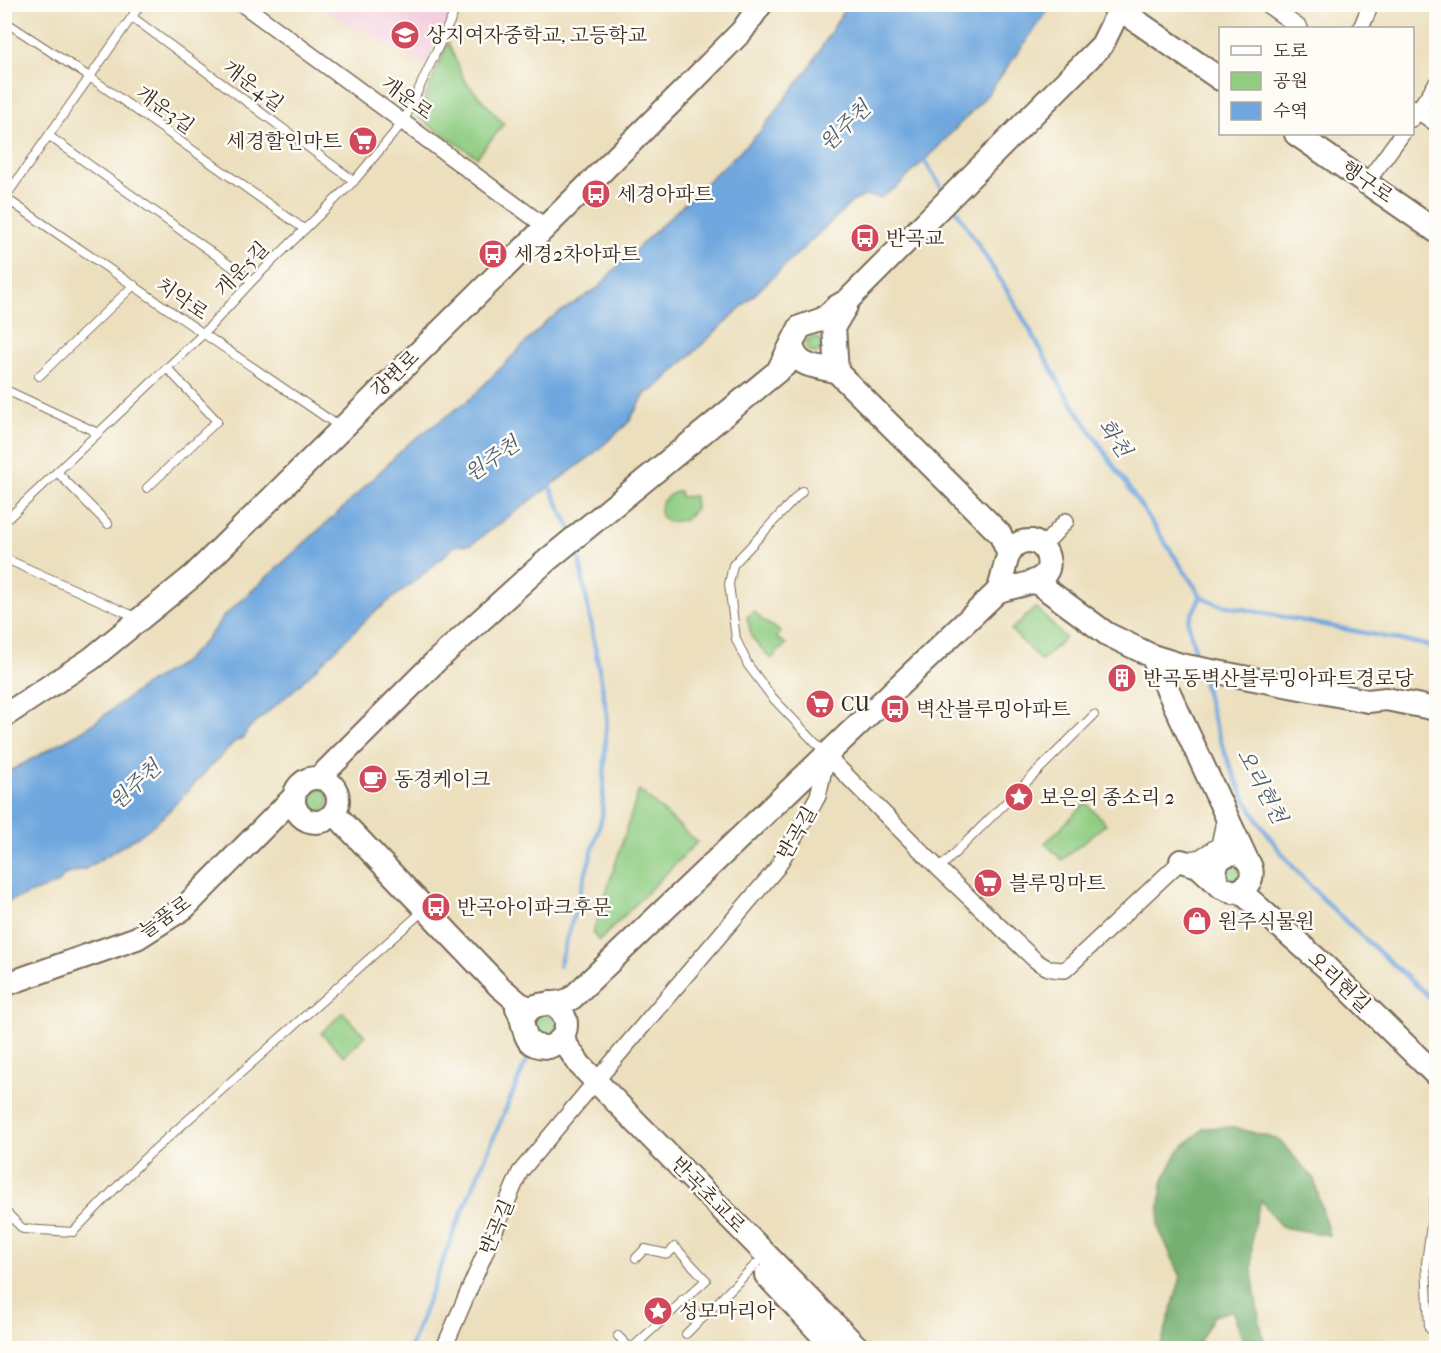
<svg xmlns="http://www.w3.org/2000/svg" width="1441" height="1353" viewBox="0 0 1441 1353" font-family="'IM FELL French Canon','Noto Serif KR',serif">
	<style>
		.built { fill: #f4cfdd }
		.green { fill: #90cd83; stroke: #667c50; stroke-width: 1.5 }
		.forest { fill: #74b071; stroke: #586d48; stroke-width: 1.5 }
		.water { fill: #70a7de; stroke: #56687e; stroke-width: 1.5 }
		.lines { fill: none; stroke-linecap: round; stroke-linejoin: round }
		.stream { stroke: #70a7de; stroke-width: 4.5 }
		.lane-casing { stroke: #796956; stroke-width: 10 }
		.street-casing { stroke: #796956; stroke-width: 18 }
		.secondary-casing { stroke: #796956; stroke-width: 26 }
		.lane { stroke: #fff; stroke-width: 8 }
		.street { stroke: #fff; stroke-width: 15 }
		.secondary { stroke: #fff; stroke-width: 22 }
		.labels { text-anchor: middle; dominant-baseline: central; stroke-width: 5; stroke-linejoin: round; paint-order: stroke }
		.poi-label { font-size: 20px; fill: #3b2a1e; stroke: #fdfcf7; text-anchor: start }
		.street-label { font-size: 20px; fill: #3b2a1e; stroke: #fdfcf7 }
		.water-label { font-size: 21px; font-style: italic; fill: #505c6b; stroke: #fdfcf7 }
	</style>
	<rect width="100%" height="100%" fill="#fdfcf7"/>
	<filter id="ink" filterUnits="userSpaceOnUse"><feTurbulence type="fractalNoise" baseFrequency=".0167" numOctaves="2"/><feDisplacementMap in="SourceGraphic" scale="12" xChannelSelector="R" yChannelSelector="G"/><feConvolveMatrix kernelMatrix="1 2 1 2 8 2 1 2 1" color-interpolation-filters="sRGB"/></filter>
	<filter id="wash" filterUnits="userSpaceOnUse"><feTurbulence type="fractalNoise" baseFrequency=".008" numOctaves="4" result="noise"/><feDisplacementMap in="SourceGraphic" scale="24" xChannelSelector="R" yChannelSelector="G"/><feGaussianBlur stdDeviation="1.35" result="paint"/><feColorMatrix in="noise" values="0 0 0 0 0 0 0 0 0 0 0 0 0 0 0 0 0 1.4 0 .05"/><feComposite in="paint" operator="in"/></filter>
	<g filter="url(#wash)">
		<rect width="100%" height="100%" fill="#ecdfbd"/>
		<path class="built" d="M315,5h140l-30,61z"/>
		<g class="green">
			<path d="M448,42l16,38 40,44 -27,33 -60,-40z"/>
			<circle cx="814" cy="345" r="8"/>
			<path d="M680,491l1,6 13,-1 1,13 -10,11 -17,2 -7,-6c-4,-13 6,-22 19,-25z"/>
			<path d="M1036,607l29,31 -24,23 -30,-31z"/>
			<path d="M754,611l9,10 17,10 -3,8 9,5 -15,15 -19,-21 -5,-21z"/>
			<circle cx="316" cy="800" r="13"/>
			<path d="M639,790l58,52 -98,99 -6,-8z"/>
			<path d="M1086,803l20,21 -44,36 -17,-17z"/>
			<circle cx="1233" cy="872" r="8"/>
			<path d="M543,1009l17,16 -18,16 -13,-20z"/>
			<path d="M343,1012l22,24 -21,20 -23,-23z"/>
		</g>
		<path class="forest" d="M1233,1127l46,13 35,39 15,56 -48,-8 -20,-27c-19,48 -5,100 4,148h-20l-12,-38 -19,6 -18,32h-36l21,-71 -23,-50 4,-44 16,-32 26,-23z"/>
		<path class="water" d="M847,5h205l-64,89 -50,53 -42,41 -16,10 -15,-2 -13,6 -197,187 -9,4 -18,30 -37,33 -119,88 -17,2 -24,22 -61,48 -75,73 -47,40 -5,9 -9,4 -70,74 -22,18 -57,35 -21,6 -5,8 -54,20v-129l82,-46 55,-41 40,-24 24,-23 18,-24 119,-108 65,-64 62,-45 79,-80 49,-31 17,-19 144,-136 50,-65z"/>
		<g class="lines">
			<g class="stream">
				<path d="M922,157l23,36"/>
				<path d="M953,205l60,95 52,93 136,203 16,8 219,43"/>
				<path d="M548,483l24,49"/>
				<path d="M1198,662l-10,-40 13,-26"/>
				<path d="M1202,676c11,49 32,111 61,152 47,68 113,120 173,175"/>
				<path d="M559,966l43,-149 5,-103 -30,-168"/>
				<path d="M410,1348l41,-109 76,-180"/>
			</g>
		</g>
	</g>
	<g filter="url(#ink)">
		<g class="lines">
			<g class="lane-casing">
				<g id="lane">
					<path d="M132,17l222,164"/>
					<path d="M4,21l87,57 213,151"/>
					<path d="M49,136l203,145"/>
					<path d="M4,197l336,230"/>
					<path d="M4,199l137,-195"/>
					<path d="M39,376l95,-91"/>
					<path d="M4,389l94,44"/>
					<path d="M57,472l51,52"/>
					<path d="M147,488l70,-67 -50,-53"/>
					<path d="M802,491l-69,74 -4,19 7,55 12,26 24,32 52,55"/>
					<path d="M4,522l199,-188 49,-53 102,-100 50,-60 54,-117"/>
					<path d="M4,558l132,59"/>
					<path d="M939,869l155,-154"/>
					<path d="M1436,1187l-10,76 3,65 7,7"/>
					<path d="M4,1210l19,19 50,3 72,-74 278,-247"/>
					<path d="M682,1300l20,19"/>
					<path d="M686,1334l70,-70"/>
					<path d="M618,1336l12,12"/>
					<path d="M632,1348l74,-68 -31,-33 -7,7 -23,-5 -9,9"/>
				</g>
			</g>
			<g class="street-casing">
				<g id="street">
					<path d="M242,4l304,223"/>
					<path d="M1266,4l34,24"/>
					<path d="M1361,28l10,-24"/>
					<path d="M1412,107l24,17"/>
					<path d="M1412,119l24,-35"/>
					<path d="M1367,182l35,-48"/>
					<path d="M1042,547l24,-26"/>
					<path d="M827,756l112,113 96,91c10,8 17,10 30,10l116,-109 19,-4 19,-12 6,-28"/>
					<path d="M596,1081l181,-213 41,-72 9,-40"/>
					<path d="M444,1348l76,-176 70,-84"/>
				</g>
			</g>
			<g class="secondary-casing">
				<g id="secondary">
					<path d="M1112,4l108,75"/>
					<path d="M1296,134l140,97"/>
					<path d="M792,345c6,25 25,20 45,27l163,162 8,18"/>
					<path d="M780,367l20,-40 23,-8 13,-12 12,-7 254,-255 20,-41"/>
					<path d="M837,372l-3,-46 12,-20"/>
					<path d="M1035,581l72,53 45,22 29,9 187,36 18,-2 50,10"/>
					<path d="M1152,656l94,202"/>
					<path d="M4,716l87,-57 103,-84 491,-486 57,-58 19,-27"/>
					<circle cx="316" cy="800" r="22"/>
					<path d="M319,778l117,-117 109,-99 250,-205"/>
					<path d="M334,813l165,173 21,18 10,4"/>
					<path d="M1181,861l17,5 23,21 12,5c22,-4 25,-26 7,-38 -18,-3 -29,10 -23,28"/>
					<path d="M1240,891l87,77 109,107"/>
					<path d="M4,985l133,-47 47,-30 109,-110"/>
					<path d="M517,1008c11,18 1,40 32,39 22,-9 23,-34 1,-44"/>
					<path d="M523,1020c9,-24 31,-11 49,-22l425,-406c11,-19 4,-53 35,-51 8,3 14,7 16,17 6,28 -35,26 -51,34"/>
					<path d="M562,1039l18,26 278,283"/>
					<path d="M766,1275l68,73"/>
				</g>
			</g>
			<use href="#lane" class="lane"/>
			<use href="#street" class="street"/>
			<use href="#secondary" class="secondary"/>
		</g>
	</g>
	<defs>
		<g id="school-disc" transform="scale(1.5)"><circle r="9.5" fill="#d1495b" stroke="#fdfcf7"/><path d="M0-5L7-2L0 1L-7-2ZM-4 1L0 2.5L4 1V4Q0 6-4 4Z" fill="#fff"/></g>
		<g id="supermarket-disc" transform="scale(1.5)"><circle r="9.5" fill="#d1495b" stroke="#fdfcf7"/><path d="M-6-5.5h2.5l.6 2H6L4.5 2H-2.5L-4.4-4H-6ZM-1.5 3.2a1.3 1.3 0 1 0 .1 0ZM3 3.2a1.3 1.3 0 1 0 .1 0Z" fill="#fff"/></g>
		<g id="bus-disc" transform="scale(1.5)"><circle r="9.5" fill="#d1495b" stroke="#fdfcf7"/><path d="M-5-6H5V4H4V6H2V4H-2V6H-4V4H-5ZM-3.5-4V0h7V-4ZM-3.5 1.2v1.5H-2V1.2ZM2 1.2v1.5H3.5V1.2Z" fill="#fff"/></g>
		<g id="building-disc" transform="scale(1.5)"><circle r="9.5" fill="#d1495b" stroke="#fdfcf7"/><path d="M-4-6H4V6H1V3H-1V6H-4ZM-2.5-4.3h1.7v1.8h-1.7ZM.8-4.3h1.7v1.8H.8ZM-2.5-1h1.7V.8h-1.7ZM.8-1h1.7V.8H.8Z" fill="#fff"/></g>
		<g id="cafe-disc" transform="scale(1.5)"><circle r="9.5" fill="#d1495b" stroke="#fdfcf7"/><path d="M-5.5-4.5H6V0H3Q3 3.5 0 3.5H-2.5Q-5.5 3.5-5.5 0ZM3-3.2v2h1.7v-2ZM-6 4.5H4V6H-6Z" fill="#fff"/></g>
		<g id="sight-disc" transform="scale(1.5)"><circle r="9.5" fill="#d1495b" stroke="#fdfcf7"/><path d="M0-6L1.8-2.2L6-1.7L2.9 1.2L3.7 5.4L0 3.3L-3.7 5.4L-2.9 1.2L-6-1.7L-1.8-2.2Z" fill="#fff"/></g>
		<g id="shop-disc" transform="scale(1.5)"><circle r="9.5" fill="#d1495b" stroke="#fdfcf7"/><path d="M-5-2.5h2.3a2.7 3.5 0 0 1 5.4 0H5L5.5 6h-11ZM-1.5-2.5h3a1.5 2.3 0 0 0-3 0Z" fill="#fff"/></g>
	</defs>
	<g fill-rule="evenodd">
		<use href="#school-disc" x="405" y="35"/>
		<use href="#supermarket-disc" x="363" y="141"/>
		<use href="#bus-disc" x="596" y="194"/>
		<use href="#bus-disc" x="865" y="238"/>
		<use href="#bus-disc" x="493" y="254"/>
		<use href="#building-disc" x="1122" y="678"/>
		<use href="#supermarket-disc" x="820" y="704"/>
		<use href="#bus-disc" x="895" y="709"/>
		<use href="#cafe-disc" x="373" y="779"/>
		<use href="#sight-disc" x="1019" y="797"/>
		<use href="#supermarket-disc" x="988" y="883"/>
		<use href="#bus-disc" x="436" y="907"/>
		<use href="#shop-disc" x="1197" y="921"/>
		<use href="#sight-disc" x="658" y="1311"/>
	</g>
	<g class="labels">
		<g class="poi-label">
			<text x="426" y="35">상지여자중학교, 고등학교</text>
			<text x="342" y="141" text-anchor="end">세경할인마트</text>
			<text x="617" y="194">세경아파트</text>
			<text x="886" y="238">반곡교</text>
			<text x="514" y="254">세경2차아파트</text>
			<text x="1143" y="678">반곡동벽산블루밍아파트경로당</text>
			<text x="841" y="704">CU</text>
			<text x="916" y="709">벽산블루밍아파트</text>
			<text x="394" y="779">동경케이크</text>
			<text x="1040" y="797">보은의 종소리 2</text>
			<text x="1009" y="883">블루밍마트</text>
			<text x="457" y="907">반곡아이파크후문</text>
			<text x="1218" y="921">원주식물원</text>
			<text x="679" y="1311">성모마리아</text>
		</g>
		<g class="street-label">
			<text transform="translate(253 86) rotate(37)">개운4길</text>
			<text transform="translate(407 98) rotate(36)">개운로</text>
			<text transform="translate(165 110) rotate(36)">개운3길</text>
			<text transform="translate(1367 182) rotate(35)">행구로</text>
			<text transform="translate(242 269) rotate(-46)">개운5길</text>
			<text transform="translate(182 299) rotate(35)">치악로</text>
			<text transform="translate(395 374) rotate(-44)">강변로</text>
			<text transform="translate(797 833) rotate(-60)">반곡길</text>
			<text transform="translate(165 917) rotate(-35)">늘품로</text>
			<text transform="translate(1339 982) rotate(44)">오리현길</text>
			<text transform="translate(708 1195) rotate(46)">반곡초교로</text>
			<text transform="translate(497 1227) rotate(-67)">반곡길</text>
		</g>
		<g class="water-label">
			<text transform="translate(845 126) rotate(-44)">원주천</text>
			<text transform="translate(1115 438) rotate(56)">화천</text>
			<text transform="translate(492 459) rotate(-35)">원주천</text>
			<text transform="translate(135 785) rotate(-43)">원주천</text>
			<text transform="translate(1262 786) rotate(62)">오리현천</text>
		</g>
	</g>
	<rect width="1441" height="1353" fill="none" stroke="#fdfcf7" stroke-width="24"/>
	<rect x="1219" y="27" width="195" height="108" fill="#fdfcf7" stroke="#afa8a0" stroke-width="1.5"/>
	<rect x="1231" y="46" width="30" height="9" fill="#ffffff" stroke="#afa8a0" stroke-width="1.5"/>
	<text x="1273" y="57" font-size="18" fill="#3b2a1e">도로</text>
	<rect x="1231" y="72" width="30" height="18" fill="#90cd83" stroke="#afa8a0" stroke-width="1.5"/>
	<text x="1273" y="87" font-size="18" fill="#3b2a1e">공원</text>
	<rect x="1231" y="102" width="30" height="18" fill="#70a7de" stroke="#afa8a0" stroke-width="1.5"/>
	<text x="1273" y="117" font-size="18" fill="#3b2a1e">수역</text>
</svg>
